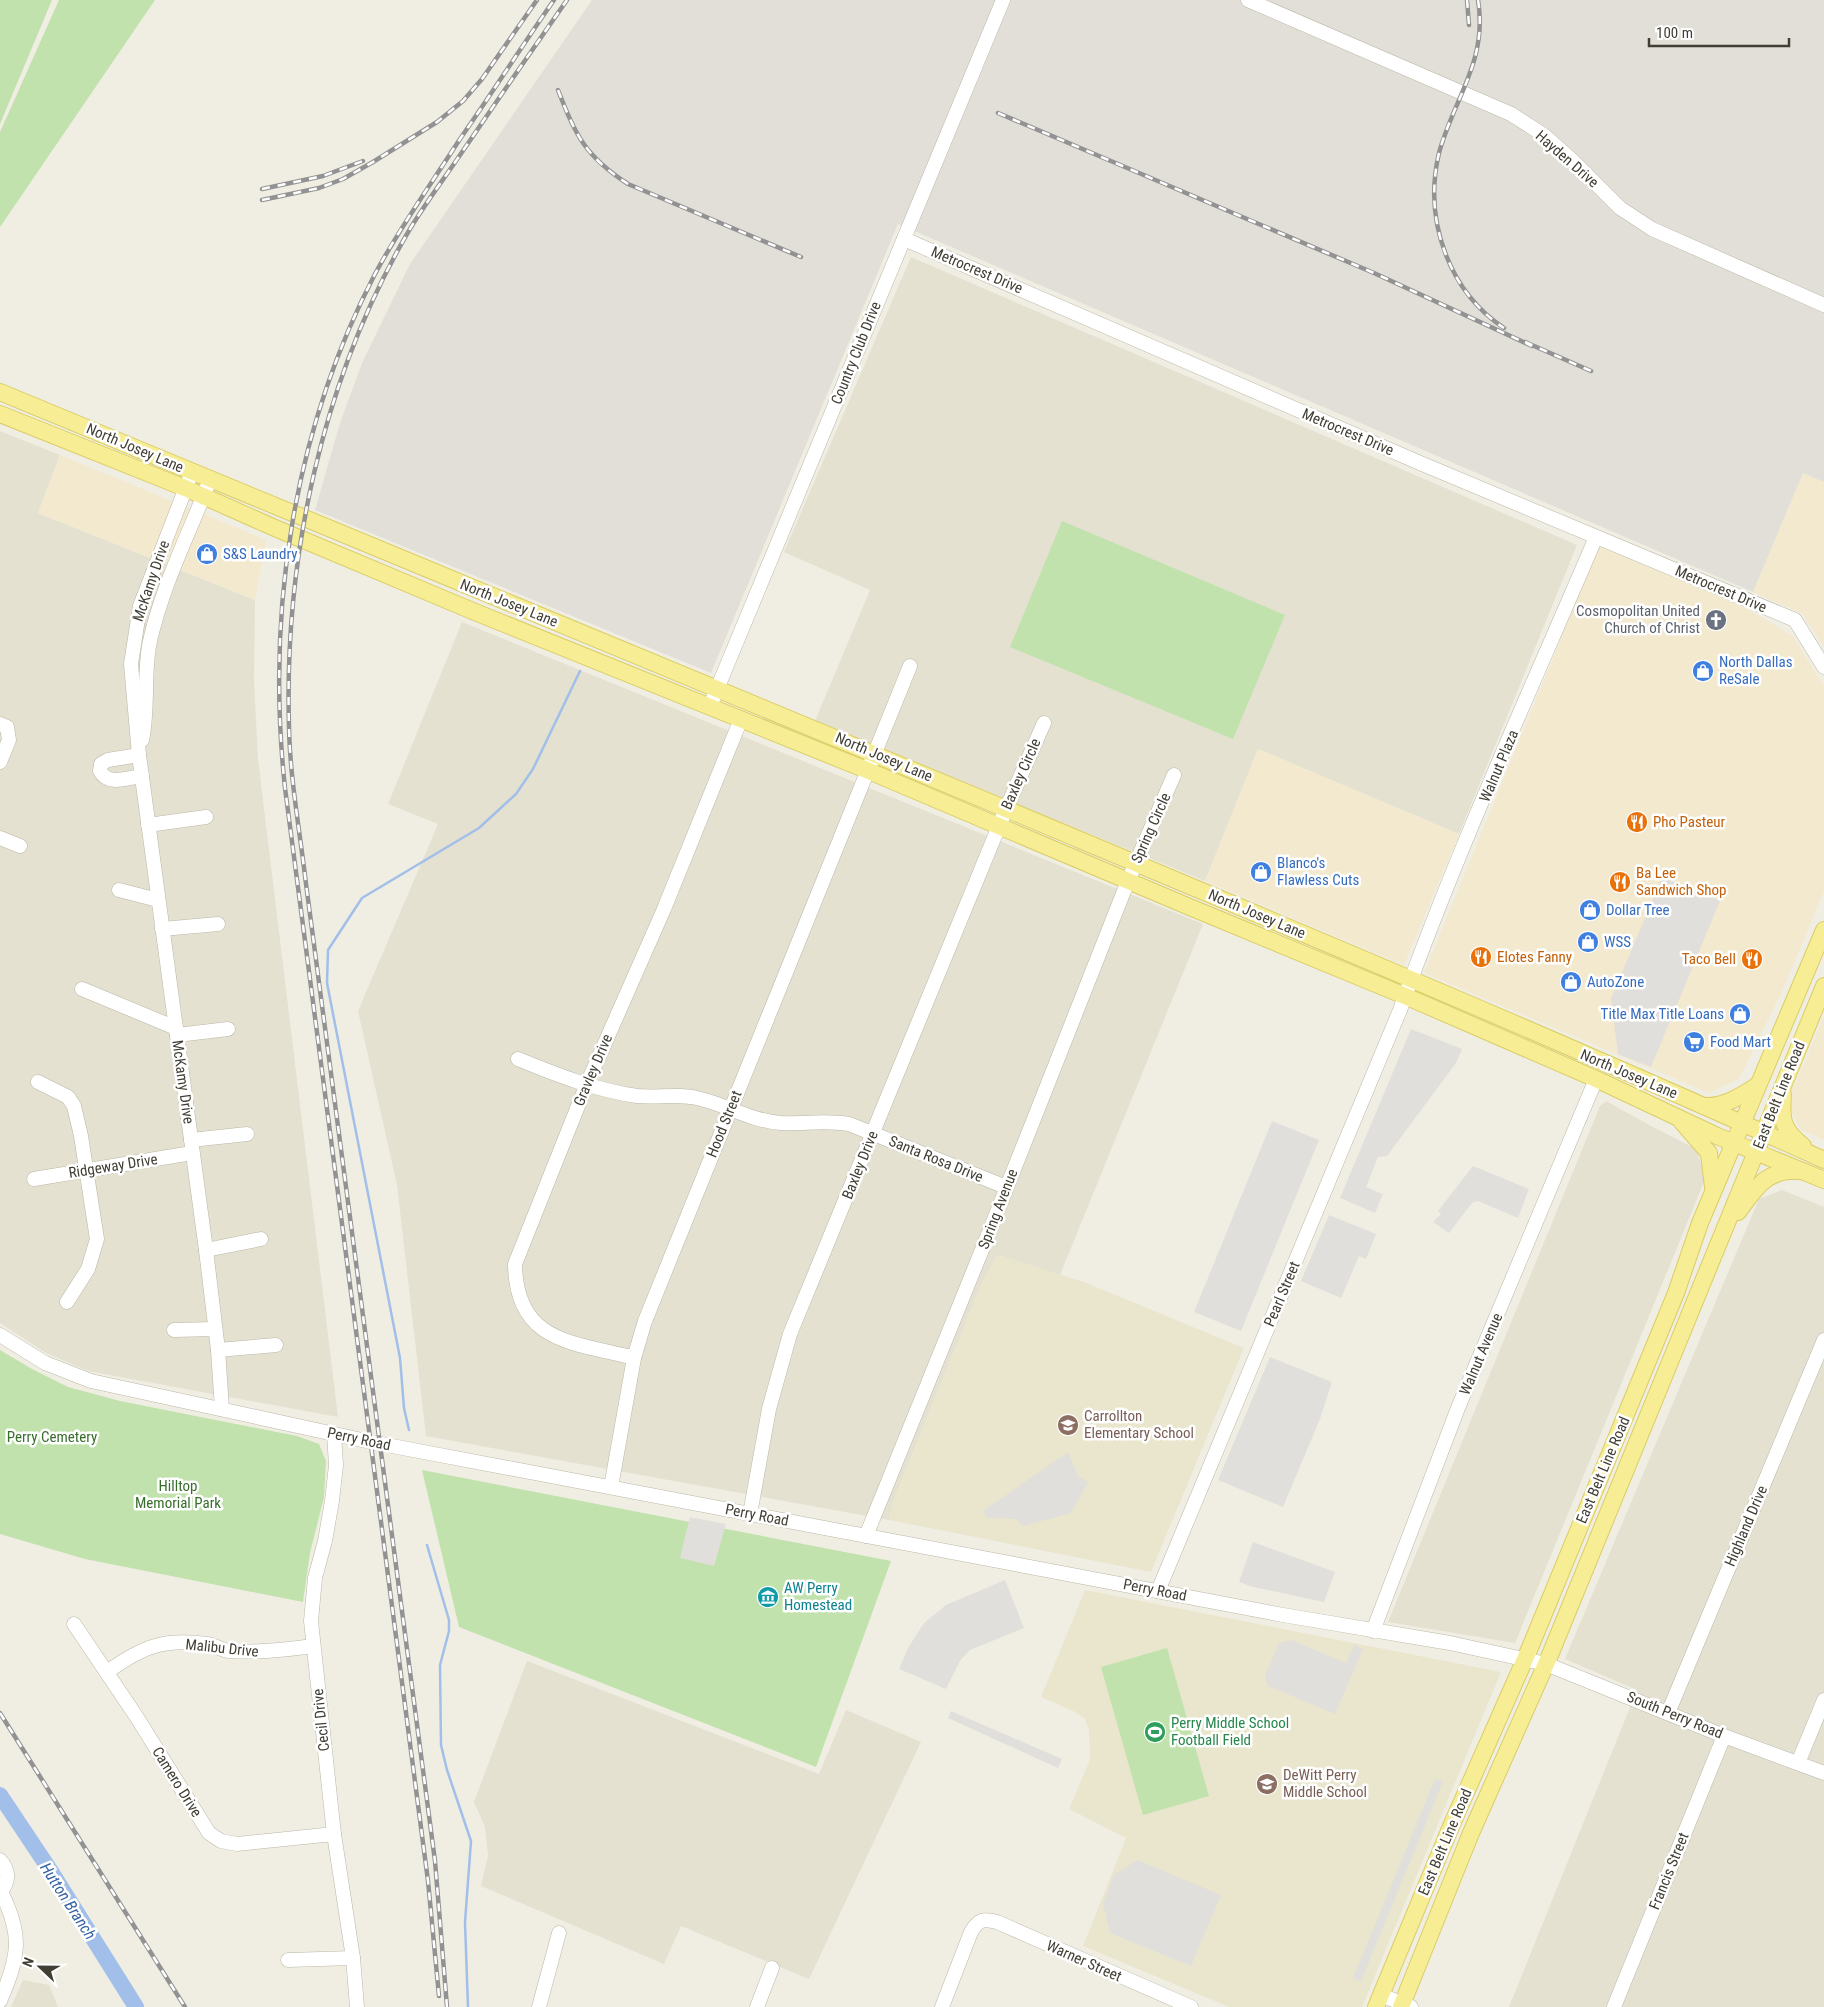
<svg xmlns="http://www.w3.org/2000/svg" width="1824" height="2007" viewBox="0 0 1824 2007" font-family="'Roboto Condensed',sans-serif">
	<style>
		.residential { fill: #e4e1d1 }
		.commercial { fill: #f2e9ce }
		.industrial { fill: #e2dfd8 }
		.education { fill: #e9e6cd }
		.green { fill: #c1e2ad }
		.parking { fill: #e1dfdb }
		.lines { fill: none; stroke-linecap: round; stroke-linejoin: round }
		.stream { stroke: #a2bfea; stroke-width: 2.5 }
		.river { stroke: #a2bfea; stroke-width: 16 }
		.minor-casing { stroke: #bbb7a6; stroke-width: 15 }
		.major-casing { stroke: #dacd66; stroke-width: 18 }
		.minor { stroke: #fff; stroke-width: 14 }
		.major { stroke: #f7ed95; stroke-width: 16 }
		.rail-casing { stroke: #929292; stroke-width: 4.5 }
		.rail { stroke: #fff; stroke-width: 2.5; stroke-dasharray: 8; stroke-linecap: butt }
		.labels { text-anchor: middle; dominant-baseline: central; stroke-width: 5; stroke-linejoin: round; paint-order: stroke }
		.street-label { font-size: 15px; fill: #413e34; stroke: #fff }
		.shop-label { font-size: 15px; fill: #366cbe; stroke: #fff; text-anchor: start }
		.worship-label { font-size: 15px; fill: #5b616d; stroke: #fff; text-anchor: end }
		.food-label { font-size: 15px; fill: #c56008; stroke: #fff; text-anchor: start }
		.education-label { font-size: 15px; fill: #785e54; stroke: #fff; text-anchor: start }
		.park-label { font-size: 15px; fill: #386e2c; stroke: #fff }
		.culture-label { font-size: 15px; fill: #0d838f; stroke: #fff; text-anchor: start }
		.leisure-label { font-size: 15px; fill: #27864d; stroke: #fff; text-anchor: start }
		.water-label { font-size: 16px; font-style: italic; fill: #3561a5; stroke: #fff }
	</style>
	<rect width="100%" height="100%" fill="#f0eee3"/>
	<g class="residential">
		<path d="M911,257l666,288 -118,289 -201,-85 -53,132 -390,-160 55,-131 -86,-38z"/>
		<path d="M0,431l60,24 -22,58 217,87 -1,81 4,78 80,658 -250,-46 -42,-18 -46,-30z"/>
		<path d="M462,622l741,302 -143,351 -62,-20 -16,28 -89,219 -4,18 -463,-84 -29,-251 -39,-174 80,-187 -50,-20z"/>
		<path d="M1606,1101l45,25 45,23 10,28 -191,466 -127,-21 212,-516z"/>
		<path d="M1782,1190l42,17v800h-315l128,-317 -72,-31 194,-460z"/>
		<path d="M527,1661l292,113 27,-64 75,32 -112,237 -128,-53 -17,38 -183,-78 7,-30 -3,-29 -11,-25z"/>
		<path d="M23,1980l26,5 9,22h-47z"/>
	</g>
	<g class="commercial">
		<path d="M60,455l206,85 -11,60 -217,-87z"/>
		<path d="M1803,473l21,9v166l-21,-34 -50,-22z"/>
		<path d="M1599,546l149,63 45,27 31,50v205l-41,98 -44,90 -30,14 -285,-120z"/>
		<path d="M1258,749l201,85 -55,131 -199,-84z"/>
		<path d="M1824,1016v124l-23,-10 -10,-19 1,-19z"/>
	</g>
	<path class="industrial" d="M592,0h1232v482l-21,-9 -50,119 -855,-368 -187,449 -396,-163 25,-87 22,-60 48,-99z"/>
	<g class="education">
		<path d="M998,1255l86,27 160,66 -93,224 -262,-52 4,-18 89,-219z"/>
		<path d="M1085,1590l416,82 -139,335h-133l-146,-61 43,-108 -57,-29 21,-49 -1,-30 -5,-12 -11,-7 -32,-14z"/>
	</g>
	<g class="green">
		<path d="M0,0h52l-52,124z"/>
		<path d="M59,0h96l-155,227v-95z"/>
		<path d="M1062,521l223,94 -52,124 -223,-92z"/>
		<path d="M0,1350l32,19 36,18 52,14 177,35 22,8 7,17 -2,36 -14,56 -7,49 -218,-43 -85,-25z"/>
		<path d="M422,1470l469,91 -75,206 -357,-140z"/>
		<path d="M1167,1648l42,148 -66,19 -42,-148z"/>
	</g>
	<g class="parking">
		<path d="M1662,877l58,24 -69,166 -33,-13 -7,-55z"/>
		<path d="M1411,1029l51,20 -6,14 -69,93 -9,1 -12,30 17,7 -8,19 -35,-15z"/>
		<path d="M1272,1121l47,19 -78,191 -47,-19z"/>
		<path d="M1473,1166l56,23 -11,29 -40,-17 -6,2 -23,30 -16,-11 8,-8 -3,-3z"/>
		<path d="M1329,1215l47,19 -10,25 -7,-3 -18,42 -40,-17z"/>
		<path d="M1270,1357l62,25 -12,37 -37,88 -65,-27z"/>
		<path d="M1068,1452l10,24 10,6 -17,31 -48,13 -7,-7 -29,-1 -4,-7z"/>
		<path d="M690,1517l36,7 -12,42 -34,-8z"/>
		<path d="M1253,1542l82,30 -11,30 -71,-15 -14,-5z"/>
		<path d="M1005,1580l19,48 -54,22 -10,11 -14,28 -47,-20 9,-21 16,-25 22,-18z"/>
		<path d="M1291,1640l55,23 8,-18 9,4 -28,65 -67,-28 -3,-10 14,-33z"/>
		<path d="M951,1711l111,48 -4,9 -110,-50z"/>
		<path d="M1435,1779l8,3 -82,199 -8,-3z"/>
		<path d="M1137,1860l84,35 -30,71 -81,-33 -7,-30 11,-28z"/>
	</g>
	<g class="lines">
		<g class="stream">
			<path d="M409,1430l-5,-22 -4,-50 -73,-375 1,-33 34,-52 117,-70 37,-34 17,-25 47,-98"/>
			<path d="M427,1545l22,75v11l-9,34 1,80 6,25 24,71 -6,81 3,85"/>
		</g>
		<path class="river" d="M0,1795l52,78 84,134"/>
		<g class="minor-casing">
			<g id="minor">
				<path d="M1248,0l263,114 34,22 27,24 48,48 32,21 172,76"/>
				<path d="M904,239l516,224 375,157 29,47"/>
				<path d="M192,472l-52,134 -9,58 8,91 67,495 12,100 4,59"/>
				<path d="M710,706l293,-706"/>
				<path d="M0,724l7,3 2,13 -9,22"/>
				<path d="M142,740c7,-33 1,-67 8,-99 12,-54 37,-103 57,-154"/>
				<path d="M139,755l-31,5 -7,4 -1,7c8,15 27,7 42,5"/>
				<path d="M148,825l58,-8"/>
				<path d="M0,838l20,8"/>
				<path d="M119,890l39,10"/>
				<path d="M162,929l56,-5"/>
				<path d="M82,989l94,39"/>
				<path d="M177,1035l51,-6"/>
				<path d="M518,1059c39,16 77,31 119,37 22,2 43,-3 64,3 28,7 51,22 80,24 23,1 45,-3 68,1l157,63"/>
				<path d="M38,1082l30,15 6,9 7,30 16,103 -9,30 -21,33"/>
				<path d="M191,1140l56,-6"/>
				<path d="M34,1179l158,-26"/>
				<path d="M206,1250l55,-11"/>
				<path d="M174,1330l41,-1"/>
				<path d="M0,1335l45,28 46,18 280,61 912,173 167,28 96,21 178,72 100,37"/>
				<path d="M218,1350l58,-5"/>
				<path d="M634,1358c-61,-16 -118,-15 -119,-94l71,-178 78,-177 77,-190"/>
				<path d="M334,1434l2,31 -4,36 -7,40 -10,37 -4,43 23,213 19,124 4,49"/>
				<path d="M611,1487l23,-129 11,-37 265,-655"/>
				<path d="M750,1514l19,-105 21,-75 216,-525 38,-86"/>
				<path d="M866,1536l122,-301 140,-354 46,-106"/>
				<path d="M1158,1591l242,-581c57,-160 129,-316 196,-473"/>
				<path d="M74,1624l62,92 73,117 12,8 16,3 97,-10"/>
				<path d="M1373,1631l85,-223 138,-329"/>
				<path d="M107,1672c35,-25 56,-34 100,-28 8,1 14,6 22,7 29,2 56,-1 84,-5"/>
				<path d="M1668,1713l156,-373"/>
				<path d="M1798,1763l26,-63"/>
				<path d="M0,1860c10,11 9,22 0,33"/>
				<path d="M288,1960l65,-2"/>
				<path d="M1381,1995l30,12"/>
				<path d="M0,2001c19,-44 23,-66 1,-109"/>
				<path d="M539,2007l20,-74"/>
				<path d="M757,2007l15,-39"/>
				<path d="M942,2007l29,-75c7,-12 12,-14 26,-10l194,85"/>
				<path d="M1614,2007l110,-271"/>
			</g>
		</g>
		<g class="major-casing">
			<g id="major">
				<path d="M0,392c337,140 674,278 1011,419 272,114 544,227 813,349"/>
				<path d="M0,414l185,74 90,40 200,84 394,159 323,137 213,88 191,83 121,57 107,44"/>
				<path d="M1783,1094c-2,26 -1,35 20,52"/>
				<path d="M1703,1106c22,1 38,-10 55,-21"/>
				<path d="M1682,1122l27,31 4,34"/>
				<path d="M1738,1212c18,-24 28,-43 61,-41"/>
				<path d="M1376,2007l76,-183 77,-174 147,-357 24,-70 124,-293"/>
				<path d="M1401,2007l70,-174 79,-178 274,-669"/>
			</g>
		</g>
		<use href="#minor" class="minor"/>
		<use href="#major" class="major"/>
		<g class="rail-casing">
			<g id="rail">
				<path d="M1467,0l2,25"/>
				<path d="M1478,0c10,61 -24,98 -39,153 -8,34 -6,69 7,102 12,31 31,55 58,73"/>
				<path d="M558,90c18,46 27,66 70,94l173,73"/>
				<path d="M998,113l376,160 158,73"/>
				<path d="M262,189l61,-13 40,-15"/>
				<path d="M262,200l57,-12 24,-9 30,-17 64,-40 26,-21 19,-22 55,-79"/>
				<path d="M1525,342l66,29"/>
				<path d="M0,1713l185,294"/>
				<path d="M439,1996l-11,-115 -143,-1093c-19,-176 8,-356 90,-514 25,-47 56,-90 85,-135 32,-46 62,-93 94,-139"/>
				<path d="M447,2007l-12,-146 -129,-977c-6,-52 -16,-105 -17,-157 -5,-169 33,-346 118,-493 15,-26 34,-51 51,-76 36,-53 72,-105 109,-158"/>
			</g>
		</g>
		<use href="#rail" class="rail"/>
	</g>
	<defs>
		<g id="shop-disc" transform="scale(1.125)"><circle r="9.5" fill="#3f7fe0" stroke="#fff"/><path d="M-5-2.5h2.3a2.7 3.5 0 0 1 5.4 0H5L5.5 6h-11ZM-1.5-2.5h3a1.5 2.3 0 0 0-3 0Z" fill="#fff"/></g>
		<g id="church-disc" transform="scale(1.125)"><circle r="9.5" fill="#6b7280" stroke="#fff"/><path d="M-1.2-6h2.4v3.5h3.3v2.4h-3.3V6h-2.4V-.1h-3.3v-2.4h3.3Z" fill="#fff"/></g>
		<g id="restaurant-disc" transform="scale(1.125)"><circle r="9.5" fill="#e8710a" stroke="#fff"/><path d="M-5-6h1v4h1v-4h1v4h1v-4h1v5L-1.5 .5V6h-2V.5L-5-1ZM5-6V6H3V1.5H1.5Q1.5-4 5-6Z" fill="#fff"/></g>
		<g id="supermarket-disc" transform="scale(1.125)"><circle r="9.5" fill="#3f7fe0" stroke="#fff"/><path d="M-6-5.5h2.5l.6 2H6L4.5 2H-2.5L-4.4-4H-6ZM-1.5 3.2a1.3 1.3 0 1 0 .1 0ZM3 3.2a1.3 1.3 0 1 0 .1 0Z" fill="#fff"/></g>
		<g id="school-disc" transform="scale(1.125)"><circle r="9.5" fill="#8d6e63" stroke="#fff"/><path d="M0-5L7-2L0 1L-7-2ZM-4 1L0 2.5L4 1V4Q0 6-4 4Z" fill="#fff"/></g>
		<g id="museum-disc" transform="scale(1.125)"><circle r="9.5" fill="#0f9aa8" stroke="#fff"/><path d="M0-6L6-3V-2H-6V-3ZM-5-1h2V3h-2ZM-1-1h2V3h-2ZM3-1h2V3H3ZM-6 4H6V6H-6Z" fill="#fff"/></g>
		<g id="stadium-disc" transform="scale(1.125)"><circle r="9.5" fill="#2e9e5b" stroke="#fff"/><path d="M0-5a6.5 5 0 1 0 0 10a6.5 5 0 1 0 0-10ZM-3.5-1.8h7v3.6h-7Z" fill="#fff"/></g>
	</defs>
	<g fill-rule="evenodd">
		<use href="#shop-disc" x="207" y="554"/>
		<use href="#church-disc" x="1716" y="620"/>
		<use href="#shop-disc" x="1703" y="671"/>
		<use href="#restaurant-disc" x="1637" y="822"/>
		<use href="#shop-disc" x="1261" y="872"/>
		<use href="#restaurant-disc" x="1620" y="882"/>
		<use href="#shop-disc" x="1590" y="910"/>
		<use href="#shop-disc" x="1588" y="942"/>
		<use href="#restaurant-disc" x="1481" y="957"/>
		<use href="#restaurant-disc" x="1752" y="959"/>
		<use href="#shop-disc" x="1571" y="982"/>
		<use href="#shop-disc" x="1740" y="1014"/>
		<use href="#supermarket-disc" x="1694" y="1042"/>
		<use href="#school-disc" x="1068" y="1425"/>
		<use href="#museum-disc" x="768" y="1597"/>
		<use href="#stadium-disc" x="1155" y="1732"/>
		<use href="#school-disc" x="1267" y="1784"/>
	</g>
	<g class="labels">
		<g class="street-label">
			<text transform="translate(1567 159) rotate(41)">Hayden Drive</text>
			<text transform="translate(977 270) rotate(23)">Metrocrest Drive</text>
			<text transform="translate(856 353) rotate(-68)">Country Club Drive</text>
			<text transform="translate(1348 432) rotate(23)">Metrocrest Drive</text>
			<text transform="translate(135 448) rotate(23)">North Josey Lane</text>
			<text transform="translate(151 581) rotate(-71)">McKamy Drive</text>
			<text transform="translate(1721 589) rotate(23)">Metrocrest Drive</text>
			<text transform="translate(509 603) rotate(22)">North Josey Lane</text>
			<text transform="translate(884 757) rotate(23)">North Josey Lane</text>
			<text transform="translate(1499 766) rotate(-67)">Walnut Plaza</text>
			<text transform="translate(1021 774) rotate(-66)">Baxley Circle</text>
			<text transform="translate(1151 828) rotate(-66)">Spring Circle</text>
			<text transform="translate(1257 914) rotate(23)">North Josey Lane</text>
			<text transform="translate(593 1070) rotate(-67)">Gravley Drive</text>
			<text transform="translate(1629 1074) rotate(23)">North Josey Lane</text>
			<text transform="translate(183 1082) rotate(82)">McKamy Drive</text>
			<text transform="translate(1779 1095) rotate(-68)">East Belt Line Road</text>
			<text transform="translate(724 1124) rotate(-68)">Hood Street</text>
			<text transform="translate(936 1159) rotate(22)">Santa Rosa Drive</text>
			<text transform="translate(860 1165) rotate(-68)">Baxley Drive</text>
			<text transform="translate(113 1166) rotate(-9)">Ridgeway Drive</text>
			<text transform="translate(998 1209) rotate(-69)">Spring Avenue</text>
			<text transform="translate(1282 1294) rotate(-67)">Pearl Street</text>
			<text transform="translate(1481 1354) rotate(-67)">Walnut Avenue</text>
			<text transform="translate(359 1439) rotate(12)">Perry Road</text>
			<text transform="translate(1603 1470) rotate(-67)">East Belt Line Road</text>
			<text transform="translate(757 1515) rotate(11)">Perry Road</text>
			<text transform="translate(1746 1526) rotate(-67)">Highland Drive</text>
			<text transform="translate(1155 1590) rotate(11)">Perry Road</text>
			<text transform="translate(222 1648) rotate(6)">Malibu Drive</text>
			<text transform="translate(1675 1715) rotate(22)">South Perry Road</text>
			<text transform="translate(321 1720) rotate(-96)">Cecil Drive</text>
			<text transform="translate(177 1782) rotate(58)">Camero Drive</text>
			<text transform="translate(1445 1842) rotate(-67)">East Belt Line Road</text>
			<text transform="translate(1669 1871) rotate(-68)">Francis Street</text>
			<text transform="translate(1084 1961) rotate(24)">Warner Street</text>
		</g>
		<g class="shop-label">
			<text x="223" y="554">S&amp;S Laundry</text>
			<text x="1719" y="662">North Dallas<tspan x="1719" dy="17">ReSale</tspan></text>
			<text x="1277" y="863">Blanco's<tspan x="1277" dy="17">Flawless Cuts</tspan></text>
			<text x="1606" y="910">Dollar Tree</text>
			<text x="1604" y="942">WSS</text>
			<text x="1587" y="982">AutoZone</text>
			<text x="1724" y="1014" text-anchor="end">Title Max Title Loans</text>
			<text x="1710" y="1042">Food Mart</text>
		</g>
		<g class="worship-label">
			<text x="1700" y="611">Cosmopolitan United<tspan x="1700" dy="17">Church of Christ</tspan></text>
		</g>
		<g class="food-label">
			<text x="1653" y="822">Pho Pasteur</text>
			<text x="1636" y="873">Ba Lee<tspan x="1636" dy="17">Sandwich Shop</tspan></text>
			<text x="1497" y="957">Elotes Fanny</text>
			<text x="1736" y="959" text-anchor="end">Taco Bell</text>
		</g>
		<g class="education-label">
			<text x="1084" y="1416">Carrollton<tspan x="1084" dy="17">Elementary School</tspan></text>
			<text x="1283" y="1775">DeWitt Perry<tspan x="1283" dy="17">Middle School</tspan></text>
		</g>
		<g class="park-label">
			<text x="52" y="1437">Perry Cemetery</text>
			<text x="178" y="1486">Hilltop<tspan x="178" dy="17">Memorial Park</tspan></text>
		</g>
		<g class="culture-label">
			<text x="784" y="1588">AW Perry<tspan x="784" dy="17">Homestead</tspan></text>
		</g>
		<g class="leisure-label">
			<text x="1171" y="1723">Perry Middle School<tspan x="1171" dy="17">Football Field</tspan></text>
		</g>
		<g class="water-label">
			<text transform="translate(68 1901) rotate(57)">Hutton Branch</text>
		</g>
	</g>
	<g transform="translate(40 1967) rotate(292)" stroke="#ffffff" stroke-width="4" paint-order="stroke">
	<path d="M0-4L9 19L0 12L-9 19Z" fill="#413e34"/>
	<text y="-8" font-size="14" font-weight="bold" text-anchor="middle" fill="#413e34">N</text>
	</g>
	<path d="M1649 38v8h140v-8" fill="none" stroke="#413e34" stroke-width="2.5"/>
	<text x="1656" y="38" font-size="15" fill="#413e34" stroke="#ffffff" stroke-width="4" paint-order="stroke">100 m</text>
</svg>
